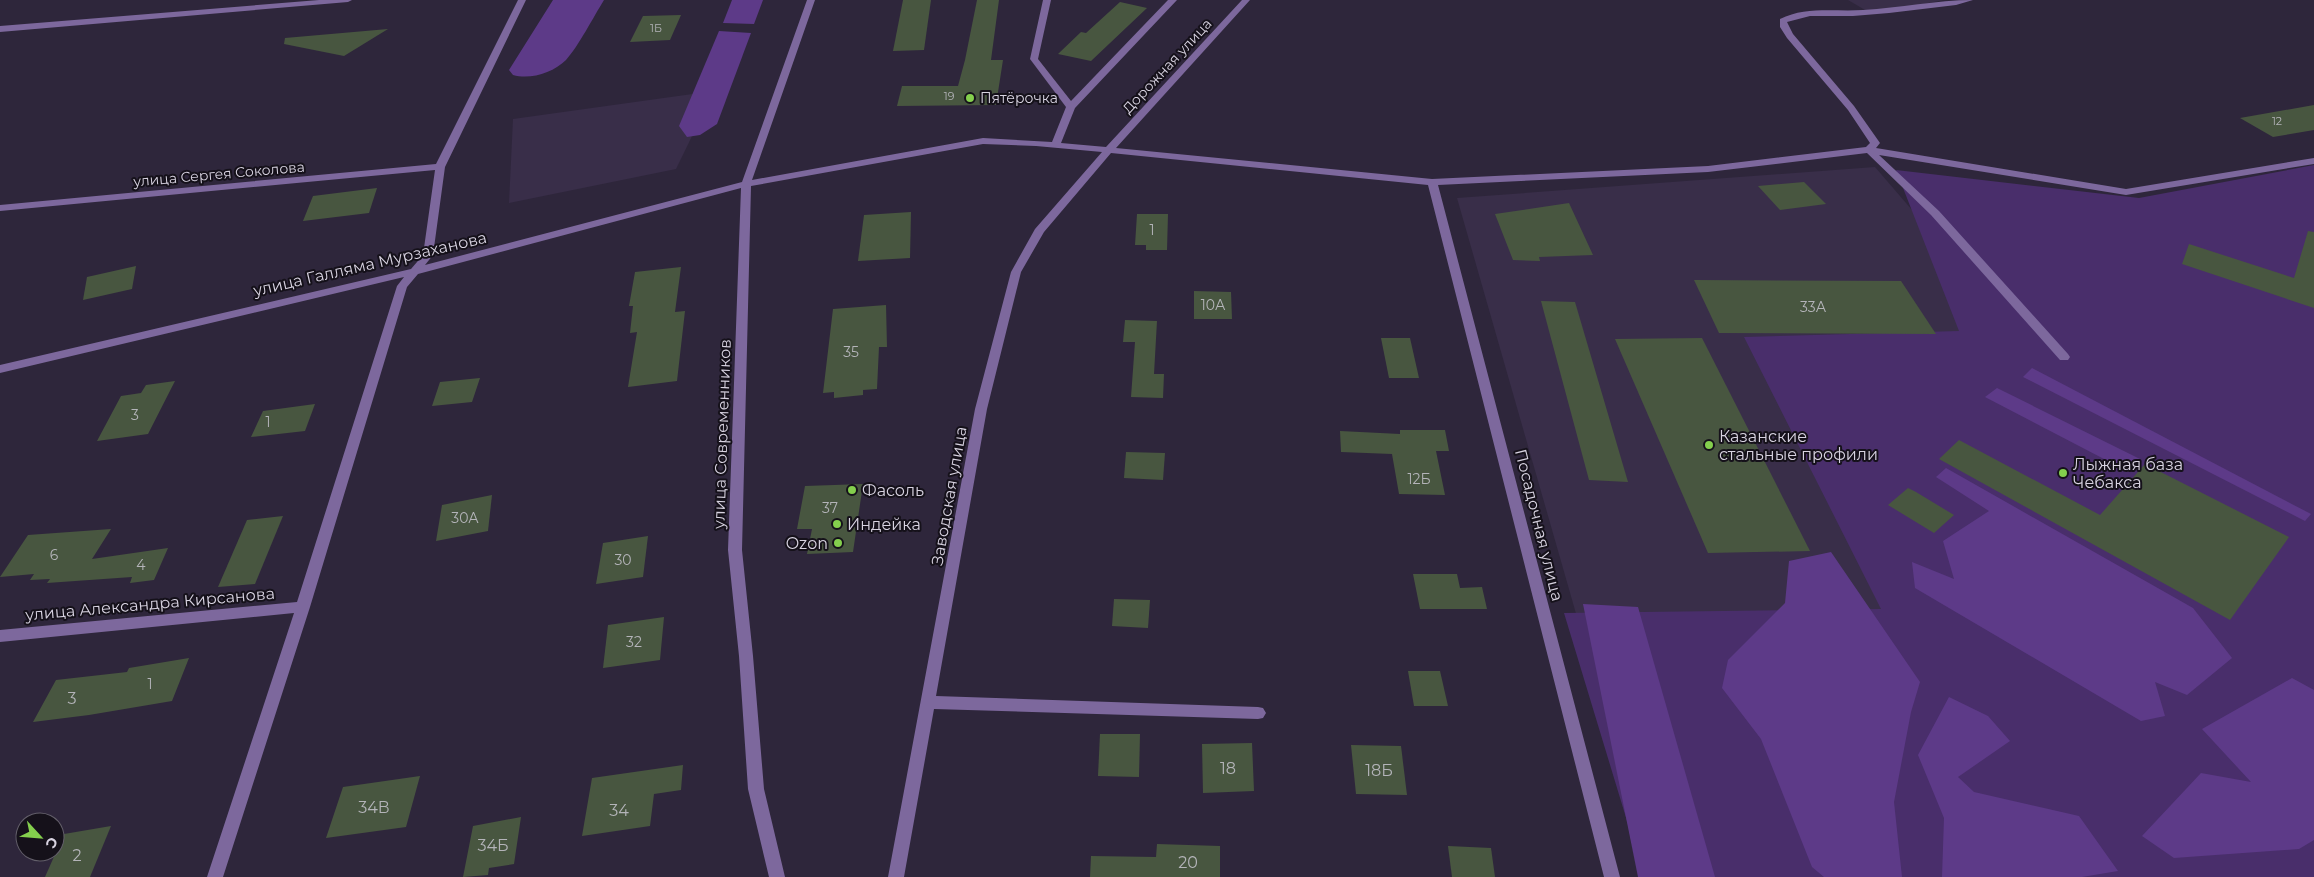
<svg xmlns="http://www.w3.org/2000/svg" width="2314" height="877" viewBox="0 0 2314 877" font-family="Montserrat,sans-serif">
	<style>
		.built { fill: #392e49 }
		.green { fill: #492e6b }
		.forest { fill: #5d3a88 }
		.building { fill: #485640 }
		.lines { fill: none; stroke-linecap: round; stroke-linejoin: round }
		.minor { fill: #7d689d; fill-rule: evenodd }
		.poi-dot { fill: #84cf4d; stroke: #15111a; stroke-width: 2 }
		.labels { text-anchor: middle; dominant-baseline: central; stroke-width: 4; stroke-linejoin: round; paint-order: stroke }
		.far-number-label { font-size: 11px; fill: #b4b4b9 }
		.far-street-label { font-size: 14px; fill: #d8d3e1; stroke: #15111a }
		.far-poi-label { font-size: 14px; fill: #d8d3e1; stroke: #15111a; text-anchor: start }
		.number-label { font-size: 14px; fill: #b4b4b9 }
		.street-label { font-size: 16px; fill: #d8d3e1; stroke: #15111a }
		.poi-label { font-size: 16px; fill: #d8d3e1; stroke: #15111a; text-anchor: start }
		.near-number-label { font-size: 16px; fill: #b4b4b9 }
	</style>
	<rect width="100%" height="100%" fill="#2e263b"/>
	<g class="built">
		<path d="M1848,0h96l-72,14z"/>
		<path d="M714,91l-38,78 -167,34 4,-84z"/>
		<path d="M1875,167l155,180 284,171 -495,126 -236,-6 -126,-440z"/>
	</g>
	<path class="green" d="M2314,165v712h-670l-80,-264 317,-4 -137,-272 215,-6 -63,-161 243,28z"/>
	<g class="forest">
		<path d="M553,0h51c-10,16 -26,47 -38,60 -13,13 -36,20 -53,15l-4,-5z"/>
		<path d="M732,0h31l-9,24 -31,-1z"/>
		<path d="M719,31l32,2 -34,91 -17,11 -13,2 -8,-11z"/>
		<path d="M2032,368l279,146 -6,7 -282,-144z"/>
		<path d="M1997,388l143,71 -11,13 -144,-75z"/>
		<path d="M1946,468l247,140 39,50 -45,37 -32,-13 10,34 -24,5 -226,-133 -3,-26 42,17 -11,-38 46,-30 -53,-34z"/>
		<path d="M1831,552l89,130 -9,30 -17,90 8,75h-78l-12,-10 -51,-128 -39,-51 6,-28 57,-57 4,-42z"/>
		<path d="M1583,604l55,3 77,270h-77z"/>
		<path d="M2292,678l22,12v150l-15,9 -125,9 -32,-22 59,-63 50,9 -49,-53z"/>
		<path d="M1949,697l39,19 22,25 -52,36 16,15 105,24 39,55 -36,6h-140l2,-59 -26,-63z"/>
	</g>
	<g class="building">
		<path d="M903,0h28l-7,50 -31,1z"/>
		<path d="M977,0h22l-8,60h12l-7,45 -99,1 5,-20h56l7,-26z"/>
		<path d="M1120,2l27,6 -56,53 -33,-7 23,-22 5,1z"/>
		<path d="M681,15l-11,25 -40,2 13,-26z"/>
		<path d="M388,29l-44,27 -60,-12 1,-6z"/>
		<path d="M2314,105v25l-41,7 -33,-19z"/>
		<path d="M1804,182l22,22 -46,6 -22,-24z"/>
		<path d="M377,188l-8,25 -66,8 10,-25z"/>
		<path d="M1569,203l24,52 -54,2 1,4 -27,-1 -18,-46z"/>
		<path d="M911,212l-1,46 -52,3 6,-46z"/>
		<path d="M1137,214h31l-1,36h-21v-5h-11z"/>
		<path d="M2308,231l6,1v76l-132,-44 7,-20 105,34z"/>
		<path d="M136,266l-4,23 -49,11 4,-23z"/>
		<path d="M681,267l-6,45 10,-1 -8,70 -49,6 9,-55 -7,1 3,-27h-4l6,-34z"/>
		<path d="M1694,280l207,1 35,53 -217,-1z"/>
		<path d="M1194,291l37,1 1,27h-38z"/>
		<path d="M1541,301l34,1 53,180 -39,-2z"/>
		<path d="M886,305l1,42h-8l-2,42 -14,1v5l-29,3v-6l-11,1 10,-84z"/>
		<path d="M1125,320l32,1 -3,53h10l-1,24 -32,-1 4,-55h-12z"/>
		<path d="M1381,338h29l9,40h-30z"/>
		<path d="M1702,338l108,213 -102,2 -93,-214z"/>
		<path d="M480,378l-8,24 -40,4 8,-24z"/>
		<path d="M175,381l-27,53 -51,7 24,-45 20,-3 5,-8z"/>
		<path d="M315,404l-10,27 -54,6 12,-26z"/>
		<path d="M1400,430h45l4,21h-13l9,44 -46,-1 -7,-40 -51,-2 -1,-21 60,3z"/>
		<path d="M1959,440l141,75 45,-51 144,73 -59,83 -291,-161z"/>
		<path d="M1126,452l39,1 -2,27 -39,-2z"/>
		<path d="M863,484l-10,68 -46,2 5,-25h-15l8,-43z"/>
		<path d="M1908,488l8,4 38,23 -20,18 -46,-28z"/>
		<path d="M492,495l-4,36 -52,10 6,-36z"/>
		<path d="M283,516l-28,68 -37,3 29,-67z"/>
		<path d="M111,529l-19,30 76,-11 -14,32 -24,3 2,-6 -85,6 3,-4 -20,1 4,-6 -34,3 28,-42z"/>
		<path d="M648,536l-5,41 -47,7 7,-41z"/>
		<path d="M1413,574h44l3,14 22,-1 5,22h-67z"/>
		<path d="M1114,599l36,1 -2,28 -36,-2z"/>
		<path d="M664,617l-4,43 -57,8 5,-43z"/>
		<path d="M189,658l-17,43 -83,14 -56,7 23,-42 71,-8 2,-4z"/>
		<path d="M1408,671h32l8,35h-34z"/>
		<path d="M1100,734h40l-1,43 -41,-1z"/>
		<path d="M1252,743l2,48 -51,2 -1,-49z"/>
		<path d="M1351,745l50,1 6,49 -51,-1z"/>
		<path d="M683,765l-2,25 -27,4 -4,32 -68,10 10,-58z"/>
		<path d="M420,776l-14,51 -80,11 17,-51z"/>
		<path d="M521,817l-7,47 -25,4 -1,7 -25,2 10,-51z"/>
		<path d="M111,826l-21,51h-45l19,-43z"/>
		<path d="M1157,844l63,2v31h-130l1,-21 65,1z"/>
		<path d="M1448,846l43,2 4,29h-43z"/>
	</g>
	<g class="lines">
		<g class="minor">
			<path d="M319,0h33l-4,2 -348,30v-6z"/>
			<path d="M518,0h8l-81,167 -12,88 -8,10 317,-83 65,-182h8l-63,180 231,-42 69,4 14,-35 -36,-48 13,-59h8l-13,59 33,42 97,-101h9l-102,108 -14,35 45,4 136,-147h8l-134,148 316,31 276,-13 158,-19 4,-4 -22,-33 -61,-72 -7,-11v-8c26,-13 55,-7 83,-9 37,-2 73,-10 110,-10l-17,5 -67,8 -36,3h-43l-23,6 6,12 61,72 26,37 -4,5 250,41 188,-31v6l-188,31 -247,-40 60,56 129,143 2,3 -2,3h-8l-129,-145 -64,-62 -159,19 -270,13 182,692h-16l-176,-692 -317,-32 -67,79 -23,40 -34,137 -51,287 322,11 5,1 3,5 -3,5 -5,1 -324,-10 -30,168h-16l87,-468 36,-137 24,-43 67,-77 -66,-6 -53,-2 -232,42 -9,364 11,106 11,133 21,88h-16l-21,-88 -9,-133 -11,-106 13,-362 -323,86 -11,13 -97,320 -87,270h-16l87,-264 -294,29v-12l297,-28 100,-316 7,-9 -404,96v-8l411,-96 12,-14 12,-85 -435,41v-6l436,-41z"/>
		</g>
	</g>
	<g class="poi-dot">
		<circle cx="970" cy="98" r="5"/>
		<circle cx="1709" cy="445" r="5"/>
		<circle cx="2063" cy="473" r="5"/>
		<circle cx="852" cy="490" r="5"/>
		<circle cx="837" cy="524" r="5"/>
		<circle cx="838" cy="543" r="5"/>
	</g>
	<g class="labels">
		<g class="far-number-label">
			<text x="656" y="28">1Б</text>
			<text x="949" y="96">19</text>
			<text x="2277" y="121">12</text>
		</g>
		<g class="far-street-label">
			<text transform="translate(1167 66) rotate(-47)">Дорожная улица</text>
			<text transform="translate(219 174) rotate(-5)">улица Сергея Соколова</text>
		</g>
		<g class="far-poi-label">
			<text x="980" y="98">Пятёрочка</text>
		</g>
		<g class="number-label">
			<text x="1152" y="230">1</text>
			<text x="1213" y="305">10А</text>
			<text x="1813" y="307">33А</text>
			<text x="851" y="352">35</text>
			<text x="135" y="415">3</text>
			<text x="268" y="422">1</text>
			<text x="1419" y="479">12Б</text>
			<text x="830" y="508">37</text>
			<text x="465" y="518">30А</text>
			<text x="54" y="555">6</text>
			<text x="623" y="560">30</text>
			<text x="141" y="565">4</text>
			<text x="634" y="642">32</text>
			<text x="150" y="684">1</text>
		</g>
		<g class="street-label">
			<text transform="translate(370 264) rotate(-13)">улица Галляма Мурзаханова</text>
			<text transform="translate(722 434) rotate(-88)">улица Современников</text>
			<text transform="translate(949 496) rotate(-80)">Заводская улица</text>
			<text transform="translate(1539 525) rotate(76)">Посадочная улица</text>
			<text transform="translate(150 604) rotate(-5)">улица Александра Кирсанова</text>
		</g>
		<g class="poi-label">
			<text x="1719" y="436">Казанские<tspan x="1719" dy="18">стальные профили</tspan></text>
			<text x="2073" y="464">Лыжная база<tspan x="2073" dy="18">Чебакса</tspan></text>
			<text x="862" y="490">Фасоль</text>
			<text x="847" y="524">Индейка</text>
			<text x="828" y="543" text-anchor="end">Ozon</text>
		</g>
		<g class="near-number-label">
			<text x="72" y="698">3</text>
			<text x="1228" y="768">18</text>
			<text x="1379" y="770">18Б</text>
			<text x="374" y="807">34В</text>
			<text x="619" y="810">34</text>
			<text x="493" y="845">34Б</text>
			<text x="77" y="855">2</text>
			<text x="1188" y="862">20</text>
		</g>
	</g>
	<g transform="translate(40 837) rotate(116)"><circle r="24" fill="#15111a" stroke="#635f6a"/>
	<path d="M0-4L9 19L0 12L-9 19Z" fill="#84cf4d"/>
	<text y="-8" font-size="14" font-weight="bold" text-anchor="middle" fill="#d8d3e1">С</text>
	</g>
</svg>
